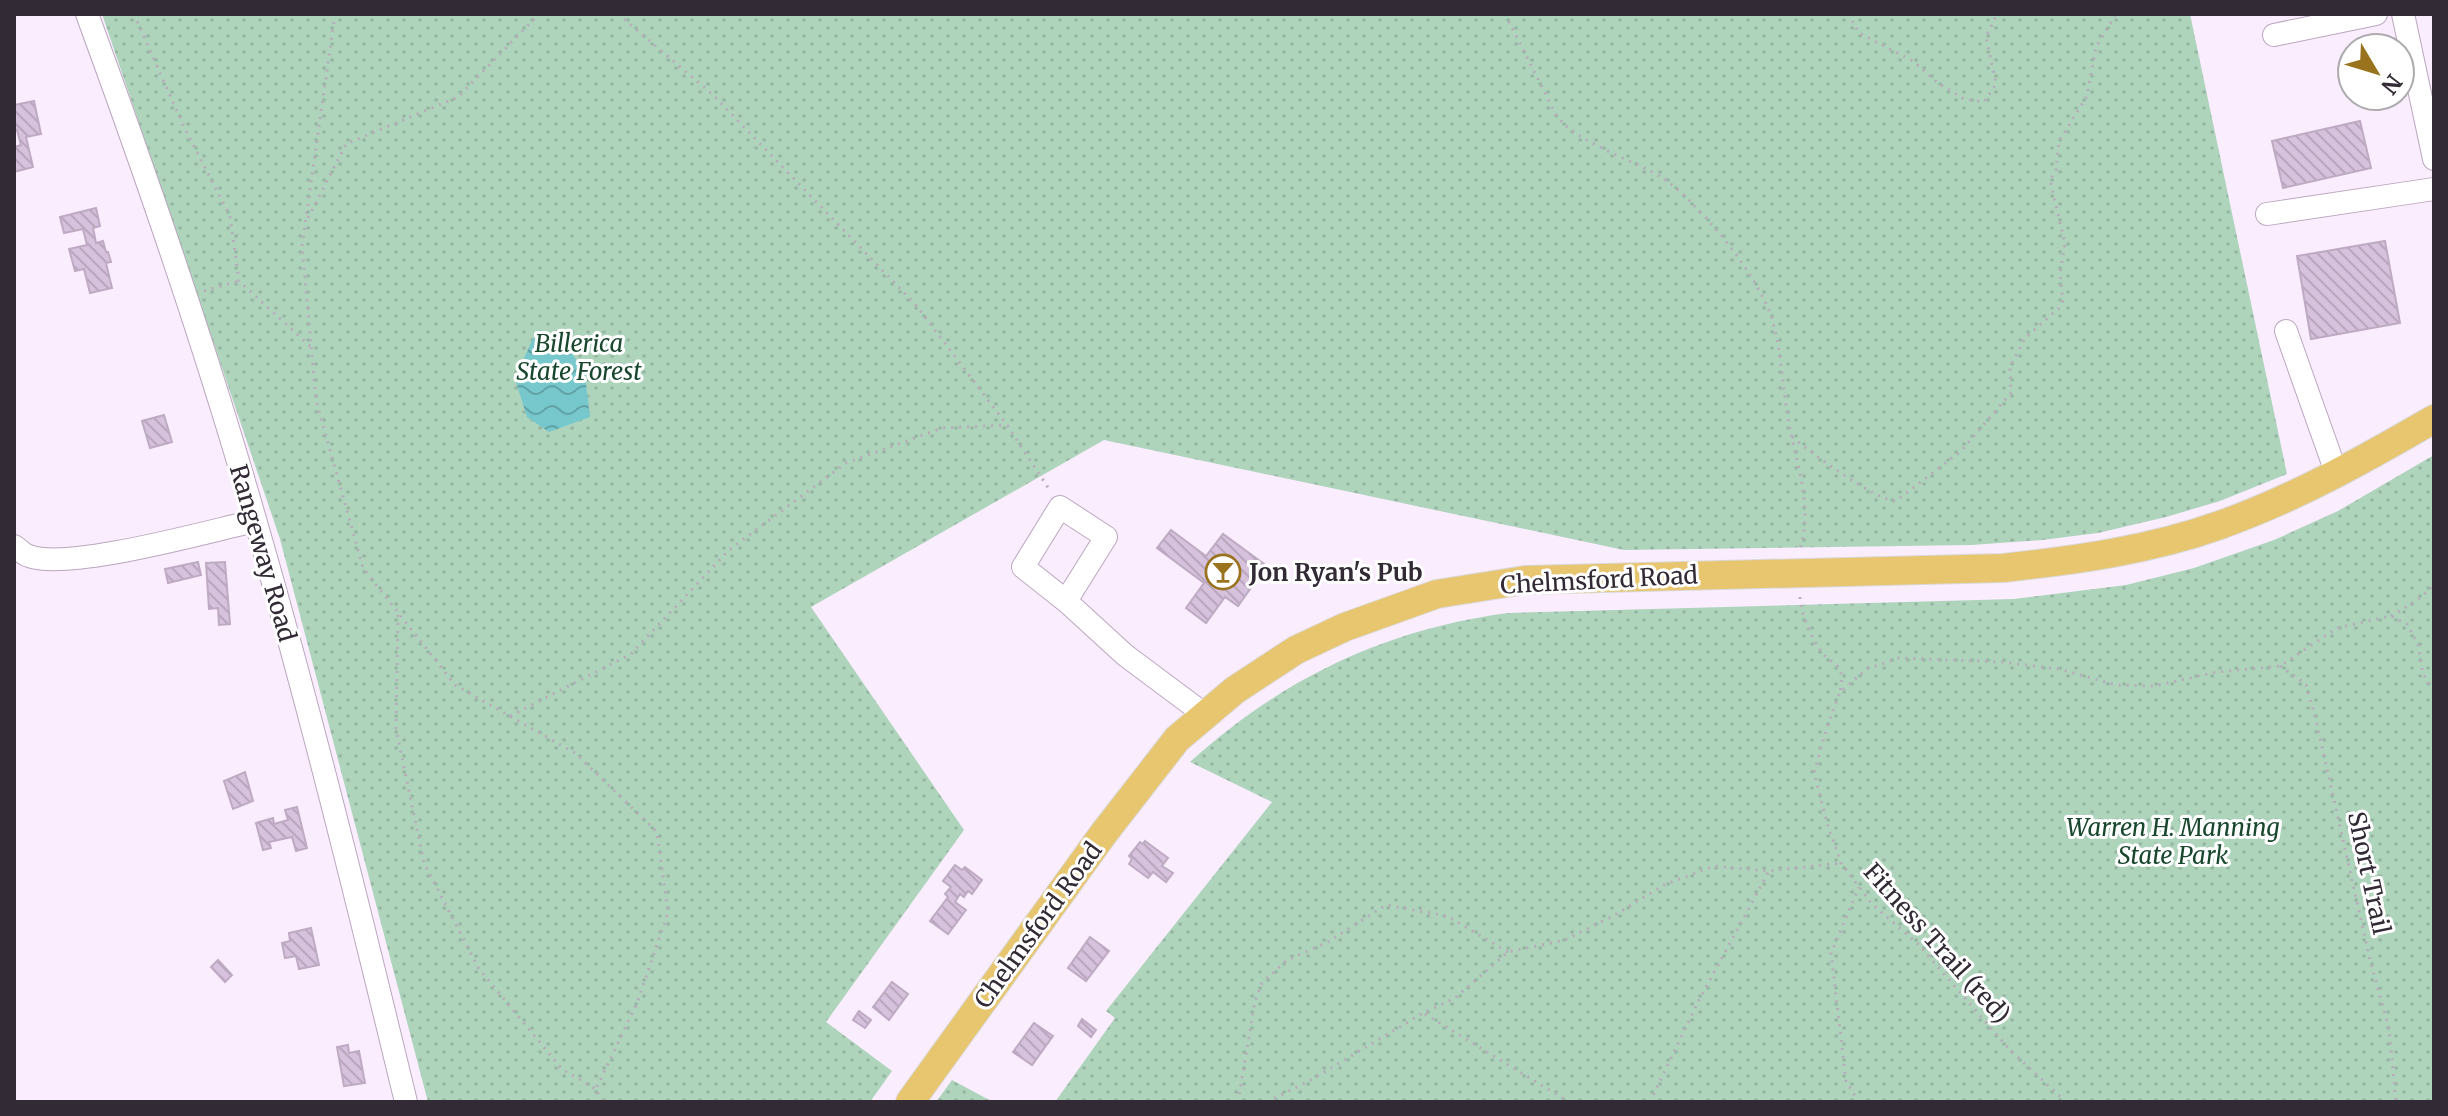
<svg xmlns="http://www.w3.org/2000/svg" width="2448" height="1116" viewBox="0 0 2448 1116" font-family="Merriweather,serif">
	<style>
		.park { fill: url(#park-dots) }
		.water { fill: url(#water-waves) }
		.building { fill: url(#building-back-hatch); stroke: #bfaac4; stroke-width: 2 }
		.lines { fill: none; stroke-linecap: round; stroke-linejoin: round }
		.minor-casing { stroke: #bba6c0; stroke-width: 24 }
		.major-casing { stroke: #dad9da; stroke-width: 30 }
		.path { stroke: #b7acba; stroke-width: 3; stroke-dasharray: 2 6; stroke-linecap: butt }
		.minor { stroke: #fff; stroke-width: 22 }
		.major { stroke: #e8c56f; stroke-width: 28 }
		.labels { text-anchor: middle; dominant-baseline: central; stroke-width: 6; stroke-linejoin: round; paint-order: stroke }
		.park-label { font-size: 24px; font-style: italic; fill: #18472e; stroke: #fff }
		.street-label { font-size: 24px; fill: #322a34; stroke: #fff }
		.poi-label { font-size: 24px; font-weight: bold; fill: #322a34; stroke: #fff; text-anchor: start }
	</style>
	<defs>
		<pattern id="park-dots" width="8" height="8" patternUnits="userSpaceOnUse" patternTransform="scale(2)"><rect width="8" height="8" fill="#aed4bc"/><path d="M2 2h.1M6 6h.1" fill="none" stroke="#96b6a2" stroke-width="1.8" stroke-linecap="round"/></pattern>
		<pattern id="water-waves" width="16" height="10" patternUnits="userSpaceOnUse" patternTransform="scale(2)"><rect width="16" height="10" fill="#76c8cc"/><path d="M0 5q4-4 8 0t8 0" fill="none" stroke="#61a3a6"/></pattern>
		<pattern id="building-back-hatch" width="6" height="6" patternUnits="userSpaceOnUse" patternTransform="scale(2)"><rect width="6" height="6" fill="#d7c2dd"/><path d="M-1 5l2 2M0 0l6 6M5-1l2 2" fill="none" stroke="#b9a7be"/></pattern>
	</defs>
	<rect width="100%" height="100%" fill="#faedfd"/>
	<g class="park">
		<path d="M102,14h2088l97,460 -67,27 -54,16 -68,16 -56,7 -70,5 -348,5 -520,-110 -293,167 153,223 -138,192 66,49 -22,31h-442l-148,-563z"/>
		<path d="M2434,455v647h-1379l60,-84 -9,-7 166,-209 -82,-40c91,-83 196,-133 318,-149l506,-14 112,-14 68,-17 80,-28 64,-29z"/>
		<path d="M952,1080l41,22h-57z"/>
	</g>
	<path class="water" d="M533,338l32,3 20,34 5,42 -41,15 -22,-15 -12,-38z"/>
	<g class="building">
		<path d="M34,101l7,33 -15,3 7,30 -19,5v-25l7,-2 -4,-15 -3,1v-26z"/>
		<path d="M2360,121l11,47 -88,20 -11,-47z"/>
		<path d="M96,208l4,18 -7,2 3,15 7,-2 3,11h2l3,10 -5,1 6,25 -22,5 -6,-24 -9,2 -6,-22 18,-4 -4,-16 -19,4 -4,-16z"/>
		<path d="M2385,241l15,82 -89,16 -14,-83z"/>
		<path d="M164,415l8,27 -22,6 -8,-27z"/>
		<path d="M1171,530l35,26 17,-22 41,30 -12,16 3,2 -17,24 -13,-9 -19,26 -20,-15 18,-25 -47,-35z"/>
		<path d="M198,562l3,13 -33,8 -3,-14z"/>
		<path d="M225,562l5,62 -11,1 -1,-17 -9,1 -3,-46z"/>
		<path d="M245,772l8,29 -20,8 -9,-28z"/>
		<path d="M297,807l10,41 -11,3 -4,-14 -23,5 2,6 -8,2 -7,-27 17,-5 1,6 14,-4 -3,-10z"/>
		<path d="M1145,841l23,17 -6,8 11,7 -7,9 -13,-10 -5,6 -19,-14 3,-5 -3,-3 11,-14 3,2z"/>
		<path d="M955,865l7,5 3,-3 17,13 -10,14 -4,-3 -4,6 -4,-3 -5,8 11,8 -18,24 -18,-13 18,-24 -3,-3 6,-7 -8,-6z"/>
		<path d="M311,928l8,37 -20,4 -3,-13 -11,2 -3,-15 8,-2 -1,-8z"/>
		<path d="M1090,937l19,14 -23,30 -18,-13z"/>
		<path d="M218,960l14,15 -7,7 -14,-15z"/>
		<path d="M892,982l16,12 -19,26 -16,-13z"/>
		<path d="M859,1011l12,9 -6,8 -12,-8z"/>
		<path d="M1082,1019l14,11 -5,7 -13,-11z"/>
		<path d="M1034,1023l19,13 -21,29 -19,-13z"/>
		<path d="M348,1045l1,8 10,-2 6,32 -21,3 -7,-39z"/>
	</g>
	<g class="lines">
		<g class="minor-casing">
			<g id="minor">
				<path d="M87,14c53,144 103,288 147,434 65,216 119,435 172,654"/>
				<path d="M2403,14l31,145"/>
				<path d="M2274,35l102,-21"/>
				<path d="M2267,214l167,-25"/>
				<path d="M2286,331l51,144"/>
				<path d="M14,546c5,3 10,9 15,10 39,15 180,-25 226,-35"/>
				<path d="M1066,601l40,-64 -46,-30 -37,60 43,34 59,54 79,59"/>
			</g>
		</g>
		<g class="major-casing">
			<path id="major" d="M910,1102l194,-269 73,-94 58,-49 61,-40 49,-23 92,-33 88,-14 478,-12c74,-8 147,-18 217,-43 76,-27 145,-66 214,-106"/>
		</g>
		<g class="path">
			<path d="M134,14l50,113 46,89 9,65 72,66"/>
			<path d="M335,14l-33,232 14,154 47,168 92,117 120,68 82,79 11,81 -31,90 -41,86 6,13"/>
			<path d="M618,14l94,80 203,210 92,121 42,64"/>
			<path d="M1505,14c12,24 24,47 36,71 6,10 10,23 17,32 18,25 77,44 105,61 36,25 94,96 108,138 11,34 11,72 18,108 8,41 24,84 11,125"/>
			<path d="M1848,14l11,19 54,28 25,22 26,16 20,3 12,-18 -10,-47 11,-23"/>
			<path d="M308,218l38,-74 112,-47 81,-83"/>
			<path d="M204,291l35,-10"/>
			<path d="M1792,437c18,15 84,64 104,64l65,-50 50,-58 -1,-26 15,-29 34,-30 4,-7 -3,-28 5,-29 -15,-64 6,-10 3,-29 28,-45 9,-49 20,-33"/>
			<path d="M1800,597c1,18 12,44 24,58 4,5 11,7 14,12 6,8 3,16 2,25"/>
			<path d="M398,615l-2,114 28,134 55,106 83,100 34,20"/>
			<path d="M2391,616l25,-15 18,-15"/>
			<path d="M2280,666l26,18 10,36 54,240 19,68 7,74"/>
			<path d="M510,716l121,-62 98,-104 117,-87 96,-35 65,-3"/>
			<path d="M1425,1014l144,88"/>
			<path d="M1238,1102l17,-101 7,-18 25,-23 39,-17 60,-38 61,11 61,36"/>
			<path d="M1267,1102l44,-22 112,-67 32,-15 53,-46 57,-12 48,-24 51,-31 50,-19 55,5 72,-8"/>
			<path d="M1650,1102l48,-100 71,-131"/>
			<path d="M1859,1102l-13,-21 -15,-128 28,-66"/>
			<path d="M2066,1102l-55,-51 -93,-107 -46,-40 -31,-41 -14,-40 -13,-50 13,-46 13,-35 27,-23 32,-11 103,4 57,7 57,16 38,1 63,-14 63,-6 57,-38 54,-12 16,8 11,20 5,30 11,17"/>
		</g>
		<use href="#minor" class="minor"/>
		<use href="#major" class="major"/>
	</g>
	<defs>
		<g id="bar-ring" transform="scale(1.8)"><circle r="9.5" fill="#fff" stroke="#9a731f" stroke-width="1.5"/><path d="M-6-5H6L.8 .8V4.5H3.5V6h-7V4.5H-.8V.8Z" fill="#9a731f"/></g>
	</defs>
	<g fill-rule="evenodd">
		<use href="#bar-ring" x="1223" y="572"/>
	</g>
	<g class="labels">
		<g class="park-label">
			<text x="579" y="343">Billerica<tspan x="579" dy="28">State Forest</tspan></text>
			<text x="2173" y="827">Warren H. Manning<tspan x="2173" dy="28">State Park</tspan></text>
		</g>
		<g class="street-label">
			<text transform="translate(263 553) rotate(74)">Rangeway Road</text>
			<text transform="translate(1599 580) rotate(-3)">Chelmsford Road</text>
			<text transform="translate(2369 873) rotate(78)">Short Trail</text>
			<text transform="translate(1038 925) rotate(-54)">Chelmsford Road</text>
			<text transform="translate(1937 943) rotate(48)">Fitness Trail (red)</text>
		</g>
		<g class="poi-label">
			<text x="1249" y="572">Jon Ryan's Pub</text>
		</g>
	</g>
	<rect width="2448" height="1116" fill="none" stroke="#322a34" stroke-width="32"/>
	<g transform="translate(2376 72) rotate(128)"><circle r="38" fill="#ffffff" stroke="#adaaae" stroke-width="2"/>
	<path d="M0-6L14 30L0 20L-14 30Z" fill="#9a731f"/>
	<text y="-12" font-size="22" font-weight="bold" text-anchor="middle" fill="#322a34">N</text>
	</g>
</svg>
